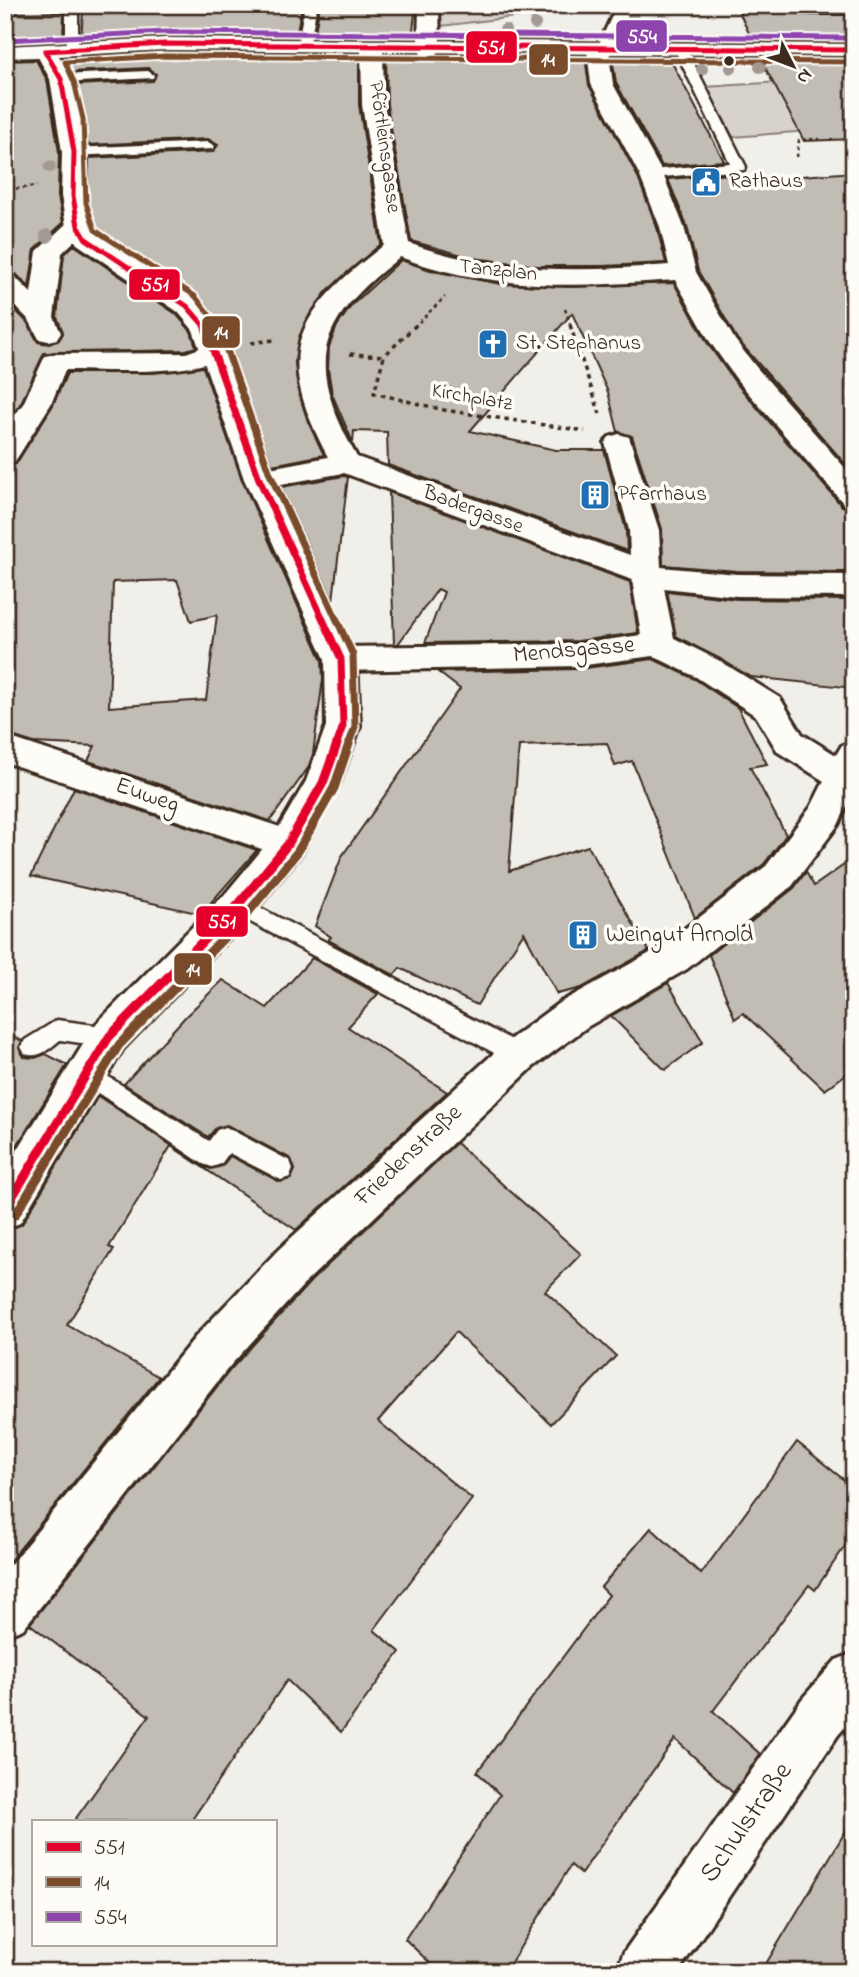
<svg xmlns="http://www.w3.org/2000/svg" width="859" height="1977" viewBox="0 0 859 1977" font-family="'Indie Flower',sans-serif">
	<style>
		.green { fill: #d7d2cc; stroke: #897e75; stroke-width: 2 }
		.building { fill: #c1bcb4; stroke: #3b2a1e; stroke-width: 2; fill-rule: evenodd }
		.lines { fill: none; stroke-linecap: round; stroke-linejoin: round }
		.service-casing { stroke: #3b2a1e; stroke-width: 5 }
		.minor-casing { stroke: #3b2a1e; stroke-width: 6 }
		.tertiary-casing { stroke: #3b2a1e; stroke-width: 6 }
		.path-far1 { stroke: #3b2a1e; stroke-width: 2.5; stroke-dasharray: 3.5 3.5; stroke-linecap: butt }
		.path { stroke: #3b2a1e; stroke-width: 3.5; stroke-dasharray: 4.5 4.5; stroke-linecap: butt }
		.service { fill: #fdfcf7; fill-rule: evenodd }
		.minor { fill: #fdfcf7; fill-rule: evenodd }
		.tertiary { fill: #fdfcf7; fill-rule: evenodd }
		.bus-1-far2-casing { stroke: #fdfcf7; stroke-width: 9 }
		.bus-1-far1-casing { stroke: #fdfcf7; stroke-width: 11 }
		.bus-1-casing { stroke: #fdfcf7; stroke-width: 14 }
		.bus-2-far2-casing { stroke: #fdfcf7; stroke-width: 9 }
		.bus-2-far1-casing { stroke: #fdfcf7; stroke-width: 11 }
		.bus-2-casing { stroke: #fdfcf7; stroke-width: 14 }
		.bus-3-casing { stroke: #fdfcf7; stroke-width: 9 }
		.bus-1-far2 { stroke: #e4002b; stroke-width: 5 }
		.bus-1-far1 { stroke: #e4002b; stroke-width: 7 }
		.bus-1 { stroke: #e4002b; stroke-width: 9 }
		.bus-2-far2 { stroke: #7a4b2a; stroke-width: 5 }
		.bus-2-far1 { stroke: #7a4b2a; stroke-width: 7 }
		.bus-2 { stroke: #7a4b2a; stroke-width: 9 }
		.bus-3 { stroke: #8e44ad; stroke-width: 5 }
		.tree { fill: #a29a92 }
		.bus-dot { fill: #3b2a1e; stroke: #fdfcf7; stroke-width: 2.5 }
		.labels { text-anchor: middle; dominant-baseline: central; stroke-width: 7; stroke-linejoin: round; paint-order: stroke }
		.far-street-label { font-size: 21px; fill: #3b2a1e; stroke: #fdfcf7 }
		.far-poi-label { font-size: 21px; fill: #3b2a1e; stroke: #fdfcf7; text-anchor: start }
		.street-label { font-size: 24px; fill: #3b2a1e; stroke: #fdfcf7 }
		.poi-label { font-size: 24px; fill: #3b2a1e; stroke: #fdfcf7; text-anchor: start }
		.near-street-label { font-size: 28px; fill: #3b2a1e; stroke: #fdfcf7 }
		.line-badge { stroke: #fdfcf7; stroke-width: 2.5 }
		.badge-label { font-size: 19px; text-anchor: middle; font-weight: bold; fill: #fff }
	</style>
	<rect width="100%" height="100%" fill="#f1efea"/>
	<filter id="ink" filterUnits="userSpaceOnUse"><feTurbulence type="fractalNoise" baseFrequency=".0143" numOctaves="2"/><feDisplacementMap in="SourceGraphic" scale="14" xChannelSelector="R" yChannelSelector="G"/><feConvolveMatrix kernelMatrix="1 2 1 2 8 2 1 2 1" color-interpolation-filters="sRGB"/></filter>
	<g filter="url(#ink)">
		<g class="green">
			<path d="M439,5h111l-3,8 -105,13z"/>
			<path d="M793,81l29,49 -89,7 -27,-50z"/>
		</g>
		<g class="building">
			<path d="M115,5h187l-6,32 -131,-2 -84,5 2,-28h31z"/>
			<path d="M320,5h96l-4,33 -98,-1z"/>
			<path d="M736,5h71l3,10h44v26l-102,-1z"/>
			<path d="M64,12l-1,28 -58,3v-30z"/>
			<path d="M165,53l194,1v51l22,139 -54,47 -17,23 -11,23 -4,25 3,28 10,32 16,33 -52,10 -51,-139 -24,-28 -100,-66 -4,-8 -4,-19v-47l124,-6 5,-7 -10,-6 -120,6 -13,-60 78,-4 3,-7 -8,-6 -78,4 -7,-14z"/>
			<path d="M386,55l199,2 4,28 48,90 20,53 9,35 -63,3h-66l-64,-8 -62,-17 -24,-136z"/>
			<path d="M612,57h57l55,104 -62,5 -46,-83z"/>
			<path d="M760,58l94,1v80l-50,2z"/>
			<path d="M36,60l11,20 12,72 -1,44 5,27 -28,26 -6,38 -13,-13 -11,-3v-210z"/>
			<path d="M854,172v302l-117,-135 -39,-68 -11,-45 -19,-47 63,-5 4,7z"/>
			<path d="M74,245l102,69 15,17 5,16 -10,3 -142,3 -23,50 -16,21v-124l22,22 11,20 11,2 10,-4 4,-8 -6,-15 7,-63z"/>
			<path d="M401,260l32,11 68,13 70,3 103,-4 34,61 27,38 107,124 12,3v63l-117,-1 -74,-6 -1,-36 -30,-93 -14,-4 -10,-40 -36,-79 -102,118 86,19h48l22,80 1,21 -239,-86 -1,-33 -33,-1 -1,12 -21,-49 -4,-25 1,-22 8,-21 15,-21z"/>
			<path d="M203,367l39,113 80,180 1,19 -10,75 -5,14 -38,53 -182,-60 7,-15 -61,-3 -29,-9v-268l11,-2 5,-8 32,-51 14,-32h85zM177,580l14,41 26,-6 -11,85 -97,7 4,-125z"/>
			<path d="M344,476l4,1 -15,123 -52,-113z"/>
			<path d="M389,492l241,90 8,51 -60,8 -153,2 19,-51 -6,-3 -40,55h-4z"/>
			<path d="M667,591l70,8 117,1v88l-103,-11 -75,-41z"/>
			<path d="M653,659l42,20 43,29 29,56 -17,3 36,68 -22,29 -69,54 -63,-157 -17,5 -8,-23 -88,3 -10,125 79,-25 61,105 -67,37 -25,6 -33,-62 -47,73 -77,-37 -6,7 -66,-35 3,-3 -16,-11 27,-70 118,-167 -22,-17 140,-3z"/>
			<path d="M74,788l183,62 -56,64 -170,-38z"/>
			<path d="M854,858v210l-29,22 -82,-77 -8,6 -26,-64 85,-67 12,-16 8,14z"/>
			<path d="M312,958l66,36 -30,33 99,65 -151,138 -125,-84 -62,101 5,2 -47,76 92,52 -154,190v-336l17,-7 76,-128 104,70 9,3 11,-3 8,-10 50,26 11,-3 4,-9 -4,-11 -64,-34 -11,3 -8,9 -84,-53 62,-68 37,-36 44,28z"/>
			<path d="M668,983l35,59 -38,28 -54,-54z"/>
			<path d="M5,1032l17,9 -3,7 5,9 11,1 11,-4 21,11 -62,100z"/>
			<path d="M456,1143l125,111 -36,37 71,65 -65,68 -95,-92 -78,89 94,78 -98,131 26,22 -59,80 -54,-52 -96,141h-117l75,-105 -119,-92 201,-255 80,-88z"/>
			<path d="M797,1442l57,46v45l-39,57 -6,-5 -96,126 47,43 -27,39 -58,-54 -94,135 -10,-9 -66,107h-66l-34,-33 95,-144 -23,-23 132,-177 -8,-8 50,-59 50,46z"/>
			<path d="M854,1817v155h-93z"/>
		</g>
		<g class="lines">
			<g class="service-casing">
				<g id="service">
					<path d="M72,5h13l-7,9v34l-6,4 -6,-4v-35z"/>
					<path d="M305,5h12l-8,42 -6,4 -6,-4z"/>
					<path d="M680,44l6,4 60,119 -2,3 -93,8 -7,-4 7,-4 79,-7 -56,-115z"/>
					<path d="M148,71l6,4 -1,3 -92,5 -7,-4 7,-4z"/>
					<path d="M208,142l7,4 -2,3 -139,7 -7,-4 7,-4z"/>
					<path d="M238,896l289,152 4,7 -4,7 -8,3 -8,-3 -281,-151 -3,-6 3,-6z"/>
					<path d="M57,1020l52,7 8,3 4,7 -4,7 -8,3 -49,-7c-11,9 -21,19 -35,14l-4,-7 4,-7z"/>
					<path d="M87,1063l122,78 8,-11 9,-3 64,34 3,8 -3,8 -9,3 -52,-27 -8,11 -9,3 -9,-3 -124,-84 -4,-7 4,-7z"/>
				</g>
			</g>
			<g class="minor-casing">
				<g id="minor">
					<path d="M419,5h20l1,44 -3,5h-16l-3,-5z"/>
					<path d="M617,5h20l-18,44 -10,6 4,29 50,90 21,53 12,45 13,23 26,45 22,28 97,110v28l-10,-2 -107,-124 -27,-38 -35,-62c-93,7 -186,11 -275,-23 -85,67 -96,104 -43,200l273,98 -1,-25 -24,-87 4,-6 10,-3 10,3 30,93 2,37 76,7 117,1v22l-117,-1 -73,-8 10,50 46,23 60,37 22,36 34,21 6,-10 12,-4v50l-16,34 -46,61 -105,83 -100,58 -54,40 -224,212 -80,88 -206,262 -18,7v-65l192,-236 82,-86 226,-206 54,-40 102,-56 105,-81 45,-59 13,-26 -46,-29 -22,-36 -60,-39 -43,-21 -75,10 -237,5 -12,-4 -4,-8 4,-8 12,-4 237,-3 63,-9 -9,-55 -288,-107 -85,15 -10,-2 -5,-7 5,-7 10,-2 69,-13c-56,-105 -34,-143 56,-212l-22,-140 -1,-58 3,-5h16l3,5 1,58 25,138c84,31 171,29 260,22l-9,-38 -21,-53 -48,-90 -4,-34 3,-5 9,-1z"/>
					<path d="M78,219l9,2 3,5 -28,27 -8,64 7,16 -4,6 -9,2 -9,-2 -10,-19 -24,-24v-23l9,3 17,17 6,-42 32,-30z"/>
					<path d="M214,343l10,2 3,6c-18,27 -128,19 -162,19l-14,34 -32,51 -4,6 -10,3v-35l18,-25 22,-48 10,-2 131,-1z"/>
					<path d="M5,736l296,98 5,10 -5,10 -13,4 -283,-96z"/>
					<path d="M854,1653v64l-16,18 -160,237h-62l8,-20 178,-253 34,-39z"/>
				</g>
			</g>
			<g class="tertiary-casing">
				<path id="tertiary" d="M165,38l689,6v12l-689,-6 -106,6c16,28 25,65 27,98 1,27 -5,57 9,80l101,66 23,28 55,151 83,180 3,67 -20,57 -39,71 -50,62 -128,133 -103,174 -15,6v-59l90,-145 130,-131 50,-60 31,-53 20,-55 -1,-67 -81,-180 -51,-149 -15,-18 -101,-68 -11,-18 -5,-30 1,-44 -12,-73 -12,-22 -33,1v-12z"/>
			</g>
			<g class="path-far1">
				<path d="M571,5l17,4"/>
				<path d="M797,157l2,-17 21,-1"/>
				<path d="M8,195l-1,-5 30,-4"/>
				<path d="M565,309l6,18"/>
				<path d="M414,327l31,-30"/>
			</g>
			<g class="path">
				<path d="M416,325l-32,31 -10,37 70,17 141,21"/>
				<path d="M570,325l30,89"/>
				<path d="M251,343l23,-3"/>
				<path d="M350,354l34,2"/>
			</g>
			<use href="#service" class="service"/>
			<use href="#minor" class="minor"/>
			<use href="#tertiary" class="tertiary"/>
			<g class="bus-1-far2-casing">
				<path id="bus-1-far2" d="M205,327l-18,-21 -101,-67 -8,-13 -5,-30 1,-44 -13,-73 -16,-28 120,-7 689,6"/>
			</g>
			<g class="bus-1-far1-casing">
				<path id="bus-1-far1" d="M204,325l55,154 82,180 2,67 -7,20"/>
			</g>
			<g class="bus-1-casing">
				<path id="bus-1" d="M5,1209l104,-172 129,-132 50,-61 35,-61 14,-39"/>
			</g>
			<g class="bus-2-far2-casing">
				<path id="bus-2-far2" d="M219,327l-24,-31 -100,-66 -9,-27 -3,-84 -9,-37 -9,-20 100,-6 689,6"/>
			</g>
			<g class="bus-2-far1-casing">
				<path id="bus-2-far1" d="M218,325l52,149 83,181 2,72 -7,19"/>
			</g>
			<g class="bus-2-casing">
				<path id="bus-2" d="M15,1215l104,-170 128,-131 51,-63 36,-63 15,-44"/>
			</g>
			<g class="bus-3-casing">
				<path id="bus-3" d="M5,40l160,-8 689,6"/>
			</g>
			<use href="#bus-1-far2" class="bus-1-far2"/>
			<use href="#bus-1-far1" class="bus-1-far1"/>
			<use href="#bus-1" class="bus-1"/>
			<use href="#bus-2-far2" class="bus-2-far2"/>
			<use href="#bus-2-far1" class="bus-2-far1"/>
			<use href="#bus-2" class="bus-2"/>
			<use href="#bus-3" class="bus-3"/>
		</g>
		<g class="tree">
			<circle cx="633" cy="18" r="6"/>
			<circle cx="535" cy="24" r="6"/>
			<circle cx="505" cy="30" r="6"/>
			<circle cx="760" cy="67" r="6"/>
			<circle cx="731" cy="68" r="6"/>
			<circle cx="702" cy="69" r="6"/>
			<circle cx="50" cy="167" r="6"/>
			<circle cx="47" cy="236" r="7"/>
		</g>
	</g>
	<defs>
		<g id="civic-square" transform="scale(1.575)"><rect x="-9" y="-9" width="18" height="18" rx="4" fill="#1f6fb2" stroke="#fdfcf7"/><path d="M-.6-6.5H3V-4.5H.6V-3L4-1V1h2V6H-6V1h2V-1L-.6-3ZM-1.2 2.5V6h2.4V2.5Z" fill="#fff"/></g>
		<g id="church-square" transform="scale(1.575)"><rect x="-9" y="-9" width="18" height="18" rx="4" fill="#1f6fb2" stroke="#fdfcf7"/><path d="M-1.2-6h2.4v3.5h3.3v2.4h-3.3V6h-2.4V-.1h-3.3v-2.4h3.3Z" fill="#fff"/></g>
		<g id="building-square" transform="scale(1.575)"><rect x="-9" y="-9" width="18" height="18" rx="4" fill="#1f6fb2" stroke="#fdfcf7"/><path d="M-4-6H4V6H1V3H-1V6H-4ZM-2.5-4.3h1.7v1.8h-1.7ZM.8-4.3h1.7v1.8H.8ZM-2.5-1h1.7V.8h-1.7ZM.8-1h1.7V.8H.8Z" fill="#fff"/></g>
	</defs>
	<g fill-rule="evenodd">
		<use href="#civic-square" x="706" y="182"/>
		<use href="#church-square" x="493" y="344"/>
		<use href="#building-square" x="595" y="495"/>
		<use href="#building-square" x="583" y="935"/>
	</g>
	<circle class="bus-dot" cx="729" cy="61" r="6"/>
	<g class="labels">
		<g class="far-street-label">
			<text transform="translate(384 147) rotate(82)">Pförtleinsgasse</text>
			<text transform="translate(498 271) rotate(6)">Tanzplan</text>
			<text transform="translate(472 398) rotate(10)">Kirchplatz</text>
			<text transform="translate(473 510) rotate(20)">Badergasse</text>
		</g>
		<g class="far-poi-label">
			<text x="729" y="182">Rathaus</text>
			<text x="516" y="344">St. Stephanus</text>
			<text x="618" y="495">Pfarrhaus</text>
		</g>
		<g class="street-label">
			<text transform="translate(574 651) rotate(-5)">Mendsgasse</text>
			<text transform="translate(147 796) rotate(19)">Euweg</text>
			<text transform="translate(409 1156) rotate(-43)">Friedenstraße</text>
		</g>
		<g class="poi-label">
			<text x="606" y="935">Weingut Arnold</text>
		</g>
		<g class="near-street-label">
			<text transform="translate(747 1823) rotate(-55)">Schulstraße</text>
		</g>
	</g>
	<g class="line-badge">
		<rect x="615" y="19" width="53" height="34" rx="7" fill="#8e44ad"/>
		<rect x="465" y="30" width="53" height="34" rx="7" fill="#e4002b"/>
		<rect x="528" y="43" width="41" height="33" rx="7" fill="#7a4b2a"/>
		<rect x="128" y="268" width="53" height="33" rx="7" fill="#e4002b"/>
		<rect x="201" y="315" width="40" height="34" rx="7" fill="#7a4b2a"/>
		<rect x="195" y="905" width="54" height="33" rx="7" fill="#e4002b"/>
		<rect x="173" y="952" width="40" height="34" rx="7" fill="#7a4b2a"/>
	</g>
	<g class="badge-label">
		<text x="642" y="43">554</text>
		<text x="491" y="54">551</text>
		<text x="548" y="66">14</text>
		<text x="155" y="291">551</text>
		<text x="221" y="339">14</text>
		<text x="222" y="928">551</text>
		<text x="193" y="976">14</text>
	</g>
	<rect width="859" height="1977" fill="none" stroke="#fdfcf7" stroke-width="28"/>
	<rect x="14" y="14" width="831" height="1949" fill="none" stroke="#3b2a1e" stroke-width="2.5" filter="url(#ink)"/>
	<rect x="32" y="1820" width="245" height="126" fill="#fdfcf7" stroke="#afa8a0" stroke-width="2"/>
	<rect x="46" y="1842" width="35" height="10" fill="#e4002b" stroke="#afa8a0" stroke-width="2"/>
	<text x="94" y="1854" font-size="21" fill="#3b2a1e">551</text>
	<rect x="46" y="1877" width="35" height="10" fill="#7a4b2a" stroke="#afa8a0" stroke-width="2"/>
	<text x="94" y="1890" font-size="21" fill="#3b2a1e">14</text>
	<rect x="46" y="1912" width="35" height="10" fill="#8e44ad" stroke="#afa8a0" stroke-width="2"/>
	<text x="94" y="1924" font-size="21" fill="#3b2a1e">554</text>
	<g transform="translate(793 66) rotate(132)" stroke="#fdfcf7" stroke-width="5" paint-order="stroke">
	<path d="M0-5L12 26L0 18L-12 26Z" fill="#3b2a1e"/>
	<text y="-10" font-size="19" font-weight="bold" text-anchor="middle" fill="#3b2a1e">N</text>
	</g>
</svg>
